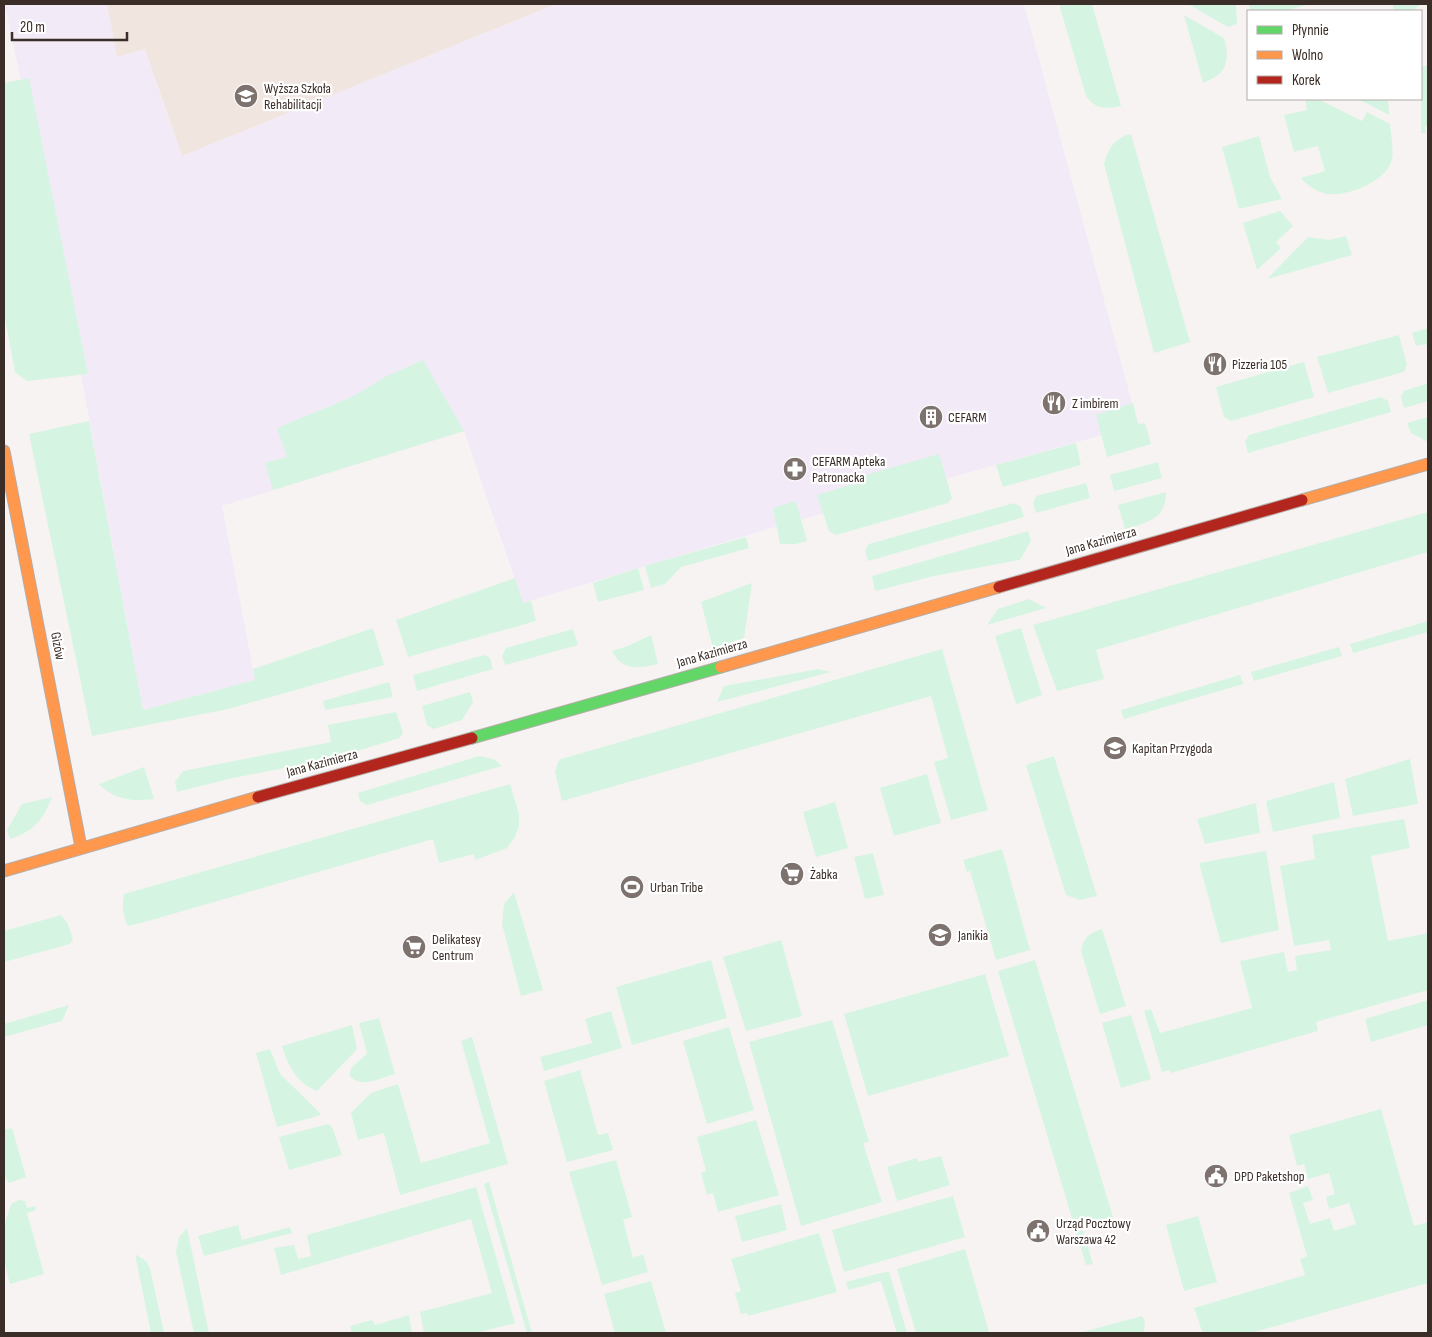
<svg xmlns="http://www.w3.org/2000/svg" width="1432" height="1337" viewBox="0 0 1432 1337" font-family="'Sofia Sans Condensed',sans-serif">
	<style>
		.commercial { fill: #f2ebf7 }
		.built { fill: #f1e5e0 }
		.green { fill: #d5f5e2 }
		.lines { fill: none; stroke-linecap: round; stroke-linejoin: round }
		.fast-casing { stroke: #b5ada9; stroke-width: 13 }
		.slow-casing { stroke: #b5ada9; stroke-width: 13 }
		.jam-casing { stroke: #b5ada9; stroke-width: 13 }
		.fast { stroke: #63d668; stroke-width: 11 }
		.slow { stroke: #ff974d; stroke-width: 11 }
		.jam { stroke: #b3261e; stroke-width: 11 }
		.labels { text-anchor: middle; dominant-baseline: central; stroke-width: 4.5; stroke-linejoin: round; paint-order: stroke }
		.poi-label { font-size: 14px; fill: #3b2d27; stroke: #fff; text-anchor: start }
		.street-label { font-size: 14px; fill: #3b2d27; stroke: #fff }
	</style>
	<rect width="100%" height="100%" fill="#f7f3f2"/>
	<path class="commercial" d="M5,4h102l10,53 28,-8 37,107 374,-152h468l114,421 -363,102 -252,76 -59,-172 -242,75 33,174 -112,30 -62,-335z"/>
	<path class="built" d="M107,4h449l-374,152 -37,-107 -28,8z"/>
	<g class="green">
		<path d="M1059,4h33l29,102c-16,3 -25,4 -35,-10z"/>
		<path d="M1173,4h63l1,20 -9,3 -40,-23z"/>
		<path d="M1249,4h60l-17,5v2h-42z"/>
		<path d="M1393,4h27l-7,7h-16l-4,-2z"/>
		<path d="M1184,15l40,23c7,24 2,36 -21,45z"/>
		<path d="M1421,66h7v60h-3l1,7h-5z"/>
		<path d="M29,78l59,296 -61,7 -12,-9 -11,-59v-230z"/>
		<path d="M1305,99h13l44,22 5,-9 23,12c1,11 4,25 2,35 -4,22 -45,38 -65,35 -9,-2 -21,-9 -26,-16l24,-7 -7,-25 -24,6 -10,-37 23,-5z"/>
		<path d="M1358,99h30l1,16 -29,-15z"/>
		<path d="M1131,134l59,208 -36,11 -50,-189c3,-15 12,-27 27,-30z"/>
		<path d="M1259,136l11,41 12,22 -43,10 -17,-62z"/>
		<path d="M1280,211l13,15 -17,16 5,6 -24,22 -14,-47z"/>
		<path d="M1346,236l6,19 -85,24 41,-42 21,3z"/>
		<path d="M1428,328v22l-2,-6 -10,2 -4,-13z"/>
		<path d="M1399,335l8,30 -3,7 -76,21 -11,-36z"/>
		<path d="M423,360l41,71 -191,59 -8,-27 22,-6 -10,-29 75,-31 33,-20z"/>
		<path d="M1304,362l10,35 -83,24 -7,-4 -8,-30z"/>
		<path d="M1428,383v18l-24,7 -3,-11 3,-6z"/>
		<path d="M1381,397l7,4 3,11 -143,41 -3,-12 4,-6z"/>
		<path d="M1133,403l5,21 7,-1 6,21 -44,13 -11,-42z"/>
		<path d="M1428,417v25l-17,-9 -4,-10z"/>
		<path d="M89,421l54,289 112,-30 -2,-11 120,-41 11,37 -156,44 -136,27 -63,-302z"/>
		<path d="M1076,443l5,22 -78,22 -7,-22z"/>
		<path d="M939,454l13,44 -4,5 -112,32 -7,-4 -12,-36 46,-14 -1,-5z"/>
		<path d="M1158,462l4,16 -48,13 -4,-16z"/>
		<path d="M1086,483l4,15 -54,15 -3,-10 3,-7z"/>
		<path d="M1166,492c1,27 -20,31 -41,37l-7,-24z"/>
		<path d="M796,501l11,40 -11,3h-16l-7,-36z"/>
		<path d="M1014,503l7,4 3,10 -156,44 -3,-10 4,-7z"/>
		<path d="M1428,512v40l-332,98 8,29 -47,12 -24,-66z"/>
		<path d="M1028,531l3,10 -11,19 -86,16 -59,15 -3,-15z"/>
		<path d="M746,537l3,11 -68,19 -16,17 -14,4 -6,-22z"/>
		<path d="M638,568l6,22 -46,12 -5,-19z"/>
		<path d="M515,578l8,25 8,-2 5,20 -128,36 -12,-37z"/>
		<path d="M752,583l-8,55 -31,10 -12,-46z"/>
		<path d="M1029,599l17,9 -59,17 11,-16z"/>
		<path d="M1428,621v11l-75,21 -3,-9z"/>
		<path d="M1021,628l21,67 -26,9 -21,-68z"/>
		<path d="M573,629l5,16 -73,20 -3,-9 4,-8z"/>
		<path d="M651,635l7,29c-19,5 -36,7 -46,-13l16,-5z"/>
		<path d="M1339,647l3,9 -88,25 -3,-9z"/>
		<path d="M942,649l46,161 -37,10 -17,-58 14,-4 -17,-62 -369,105 -7,-29 3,-10 3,-3z"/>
		<path d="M484,655l6,3 3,11 -76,22 -4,-16z"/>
		<path d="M818,669l13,3 -114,30 7,-16z"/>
		<path d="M1240,675l3,9 -119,35 -3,-9z"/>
		<path d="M389,682l4,15 -68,13 -2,-9z"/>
		<path d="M470,692l3,10 -11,18 -28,9 -7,-4 -5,-19z"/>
		<path d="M396,712l7,20 -3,6 -70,21 -97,19 -56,14 -2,-10 8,-11 148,-29 -3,-17z"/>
		<path d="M479,756l14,3 9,7 -135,39 -7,-4 -2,-8z"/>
		<path d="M1054,756l43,140 -17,4 -14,-5 -40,-130z"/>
		<path d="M1410,759l8,45 -65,12 -8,-37z"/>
		<path d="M144,767l10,32c-22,3 -39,1 -55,-15z"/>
		<path d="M927,774l14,49 -47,13 -14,-48z"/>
		<path d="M1334,782l6,36 -67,14 -7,-31z"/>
		<path d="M510,784l9,30v11l-4,12 -8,11 -32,12 -1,-6 -35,9 -6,-24 -292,84 -13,3c-6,-11 -6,-21 -4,-32z"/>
		<path d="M52,797c-8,22 -19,35 -42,42l-3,-9 15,-26z"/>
		<path d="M835,802l13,46 -32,9 -13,-45z"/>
		<path d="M1256,803l4,30 -55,11 -8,-25z"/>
		<path d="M1404,819l6,29 -39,8 17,85 40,-8v57l-112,32 2,9 -147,42 -1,-3 -8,2 -18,-61 7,-2 9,24 92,-25 -12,-47 44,-9 4,20 9,-2 -2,-14 36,-6 -2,-10 -35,6 -14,-80 35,-7 -3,-24z"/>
		<path d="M1002,849l28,101 -34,10 -26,-89 -3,1 -4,-12z"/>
		<path d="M1266,851l13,79 -58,13 -22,-80z"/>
		<path d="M873,853l11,42 -19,4 -11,-42z"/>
		<path d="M514,892l29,98 -22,6 -19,-72 2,-20z"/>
		<path d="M61,915l7,9 5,15 -3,5 -66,18v-31z"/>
		<path d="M1102,929l24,77 -26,8 -19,-63c2,-14 9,-18 21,-22z"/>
		<path d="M781,940l21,76 -56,15 -23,-74z"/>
		<path d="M711,960l16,58 -95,27 -16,-58z"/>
		<path d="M1035,960l78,257 -31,9 11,38 -7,1 -88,-294z"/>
		<path d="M985,974l24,82 -141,40 -24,-82z"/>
		<path d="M1428,1000v25l-57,17 -6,-23z"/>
		<path d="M69,1005l-7,16 -58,16v-13z"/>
		<path d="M611,1011l11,37 -78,23 -4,-14 52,-14 -7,-24z"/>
		<path d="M1131,1015l20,64 -30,9 -19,-65z"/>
		<path d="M379,1018l16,56c-14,4 -34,15 -45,2 -1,-12 11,-14 17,-23l-8,-30z"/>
		<path d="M832,1020l37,122 -6,1 19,59 -81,24 -52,-184z"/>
		<path d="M352,1025l5,24 -40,42c-21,-8 -29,-26 -35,-45z"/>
		<path d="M729,1027l25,83 -47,14 -24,-83z"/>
		<path d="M472,1037l36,127 -108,31 -16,-62 -26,7 -7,-27 20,-20 27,-9 23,79 69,-20 -29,-102z"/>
		<path d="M270,1049l10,25 41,40 -3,2 -41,11 -21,-74z"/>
		<path d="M580,1070l18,65 10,-2 5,17 -46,12 -23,-81z"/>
		<path d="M1381,1109l33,117 14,-4v61l-177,50h-46l-3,-2 -8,-23 111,-33 -5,-16 7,-3 -18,-63 19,-7 5,14 -10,3 7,21 20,-6 4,13 22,-7 -7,-21 -20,6 -3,-12 9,-3 -6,-21 -21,6 -4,-15 -7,2 -8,-31z"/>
		<path d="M756,1120l23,75 -61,17 -5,-19 -6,2 -6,-22 5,-2 -9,-34z"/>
		<path d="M328,1124l4,3 10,28 -53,15 -10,-33z"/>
		<path d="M12,1128l14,49 -17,6 -5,-8v-45z"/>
		<path d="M941,1156l9,29 -53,16 -10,-34 30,-9 1,4z"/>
		<path d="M616,1160l16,57 -9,3 10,38 10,-4 5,18 -46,13 -33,-113z"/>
		<path d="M489,1182l43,151h-5l-43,-149z"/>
		<path d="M476,1187l39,136 -39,10h-52l-4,-21 72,-19 -21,-74 -190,56 -7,-27 20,-3 4,14 13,-3 -4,-21z"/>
		<path d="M953,1196l12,41 -121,35 -12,-42z"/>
		<path d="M19,1200l6,1 2,7 8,-2 1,4 -9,3 17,61 -34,10c-8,-28 -10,-55 2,-81z"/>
		<path d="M781,1204l6,26 -45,12 -7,-26z"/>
		<path d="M1198,1216l19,66 -33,9 -18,-66z"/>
		<path d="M238,1225l4,15 48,-13 2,6 -88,23 -6,-20z"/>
		<path d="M187,1228l22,105h-15l-18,-81 3,-15z"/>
		<path d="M819,1233l18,59 -89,24 -1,-3 -6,1 -6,-21 6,-2 -10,-32z"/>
		<path d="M965,1249l24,83 -73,1 -19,-64z"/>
		<path d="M135,1254l11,7 4,7 14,65h-13z"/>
		<path d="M889,1271l18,62h-10l-16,-52 -33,9 -2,-8z"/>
		<path d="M651,1281l15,52h-51l-11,-39z"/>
		<path d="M409,1315l3,18h-60l-2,-7 22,-6 3,5z"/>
		<path d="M1142,1316l3,5 -1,12h-65z"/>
	</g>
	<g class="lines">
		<g class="fast-casing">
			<path id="fast" d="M472,738l249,-71"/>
		</g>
		<g class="slow-casing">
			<g id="slow">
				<path d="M4,451l77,396"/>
				<path d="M1302,500l126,-36"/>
				<path d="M721,667l278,-80"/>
				<path d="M4,871l254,-74"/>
			</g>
		</g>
		<g class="jam-casing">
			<g id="jam">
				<path d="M999,587l303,-87"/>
				<path d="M258,797l214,-59"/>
			</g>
		</g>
		<use href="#fast" class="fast"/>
		<use href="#slow" class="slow"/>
		<use href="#jam" class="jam"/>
	</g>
	<defs>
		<g id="university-disc" transform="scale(1.25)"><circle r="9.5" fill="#7d726e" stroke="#fff"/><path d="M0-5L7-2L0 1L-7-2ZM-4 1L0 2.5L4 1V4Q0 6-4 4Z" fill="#fff"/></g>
		<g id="restaurant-disc" transform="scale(1.25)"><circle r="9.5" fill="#7d726e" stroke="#fff"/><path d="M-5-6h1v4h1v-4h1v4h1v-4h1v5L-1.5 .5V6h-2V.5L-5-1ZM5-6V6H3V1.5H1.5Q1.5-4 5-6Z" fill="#fff"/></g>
		<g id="building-disc" transform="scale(1.25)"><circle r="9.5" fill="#7d726e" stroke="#fff"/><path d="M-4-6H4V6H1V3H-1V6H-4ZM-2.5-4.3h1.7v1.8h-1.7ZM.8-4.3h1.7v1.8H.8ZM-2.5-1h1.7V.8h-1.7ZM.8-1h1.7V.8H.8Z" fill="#fff"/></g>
		<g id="pharmacy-disc" transform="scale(1.25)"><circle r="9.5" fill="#7d726e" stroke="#fff"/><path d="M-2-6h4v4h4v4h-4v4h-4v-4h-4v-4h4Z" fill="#fff"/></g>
		<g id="school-disc" transform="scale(1.25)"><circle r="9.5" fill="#7d726e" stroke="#fff"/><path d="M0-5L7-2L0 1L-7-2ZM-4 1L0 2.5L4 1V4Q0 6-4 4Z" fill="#fff"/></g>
		<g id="supermarket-disc" transform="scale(1.25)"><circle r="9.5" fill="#7d726e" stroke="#fff"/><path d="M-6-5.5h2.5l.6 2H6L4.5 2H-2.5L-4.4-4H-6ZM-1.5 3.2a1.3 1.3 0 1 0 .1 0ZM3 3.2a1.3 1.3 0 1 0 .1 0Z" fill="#fff"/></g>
		<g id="stadium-disc" transform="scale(1.25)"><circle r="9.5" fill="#7d726e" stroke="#fff"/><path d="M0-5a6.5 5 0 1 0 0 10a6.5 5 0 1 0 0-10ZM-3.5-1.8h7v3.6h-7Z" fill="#fff"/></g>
		<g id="civic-disc" transform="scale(1.25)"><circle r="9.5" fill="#7d726e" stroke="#fff"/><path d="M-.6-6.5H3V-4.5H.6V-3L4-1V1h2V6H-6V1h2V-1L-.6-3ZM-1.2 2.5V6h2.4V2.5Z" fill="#fff"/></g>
	</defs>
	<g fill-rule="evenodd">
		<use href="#university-disc" x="246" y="96"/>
		<use href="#restaurant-disc" x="1215" y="364"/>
		<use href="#restaurant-disc" x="1054" y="403"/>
		<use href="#building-disc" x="931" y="417"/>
		<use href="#pharmacy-disc" x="795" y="469"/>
		<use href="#school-disc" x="1115" y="748"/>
		<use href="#supermarket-disc" x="792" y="874"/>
		<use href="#stadium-disc" x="632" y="887"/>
		<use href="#school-disc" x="940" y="935"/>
		<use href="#supermarket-disc" x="414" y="947"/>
		<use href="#civic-disc" x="1216" y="1176"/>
		<use href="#civic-disc" x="1038" y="1231"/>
	</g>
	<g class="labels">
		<g class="poi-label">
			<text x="264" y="88">Wyższa Szkoła<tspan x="264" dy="16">Rehabilitacji</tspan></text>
			<text x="1232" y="364">Pizzeria 105</text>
			<text x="1072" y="403">Z imbirem</text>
			<text x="948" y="417">CEFARM</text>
			<text x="812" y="461">CEFARM Apteka<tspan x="812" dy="16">Patronacka</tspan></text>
			<text x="1132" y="748">Kapitan Przygoda</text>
			<text x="810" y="874">Żabka</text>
			<text x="650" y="887">Urban Tribe</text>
			<text x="958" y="935">Janikia</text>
			<text x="432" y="939">Delikatesy<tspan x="432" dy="16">Centrum</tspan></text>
			<text x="1234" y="1176">DPD Paketshop</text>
			<text x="1056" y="1223">Urząd Pocztowy<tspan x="1056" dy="16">Warszawa 42</tspan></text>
		</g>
		<g class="street-label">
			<text transform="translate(1101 541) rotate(-16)">Jana Kazimierza</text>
			<text transform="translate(58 646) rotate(79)">Gizów</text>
			<text transform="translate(712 653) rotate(-16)">Jana Kazimierza</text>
			<text transform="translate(322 763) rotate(-15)">Jana Kazimierza</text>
		</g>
	</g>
	<rect width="1432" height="1337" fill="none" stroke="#3b2d27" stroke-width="10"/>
	<rect x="1247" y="10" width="175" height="90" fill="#ffffff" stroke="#b1aba9"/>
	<rect x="1257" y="26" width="25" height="8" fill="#63d668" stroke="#b1aba9"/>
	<text x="1292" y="35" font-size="15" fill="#3b2d27">Płynnie</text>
	<rect x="1257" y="51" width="25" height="8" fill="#ff974d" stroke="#b1aba9"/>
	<text x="1292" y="60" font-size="15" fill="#3b2d27">Wolno</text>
	<rect x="1257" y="76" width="25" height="8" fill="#b3261e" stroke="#b1aba9"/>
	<text x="1292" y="85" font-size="15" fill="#3b2d27">Korek</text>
	<path d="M12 32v8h115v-8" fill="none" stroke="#3b2d27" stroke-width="2.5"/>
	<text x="20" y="32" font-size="15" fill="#3b2d27" stroke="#ffffff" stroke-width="4" paint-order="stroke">20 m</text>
</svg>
